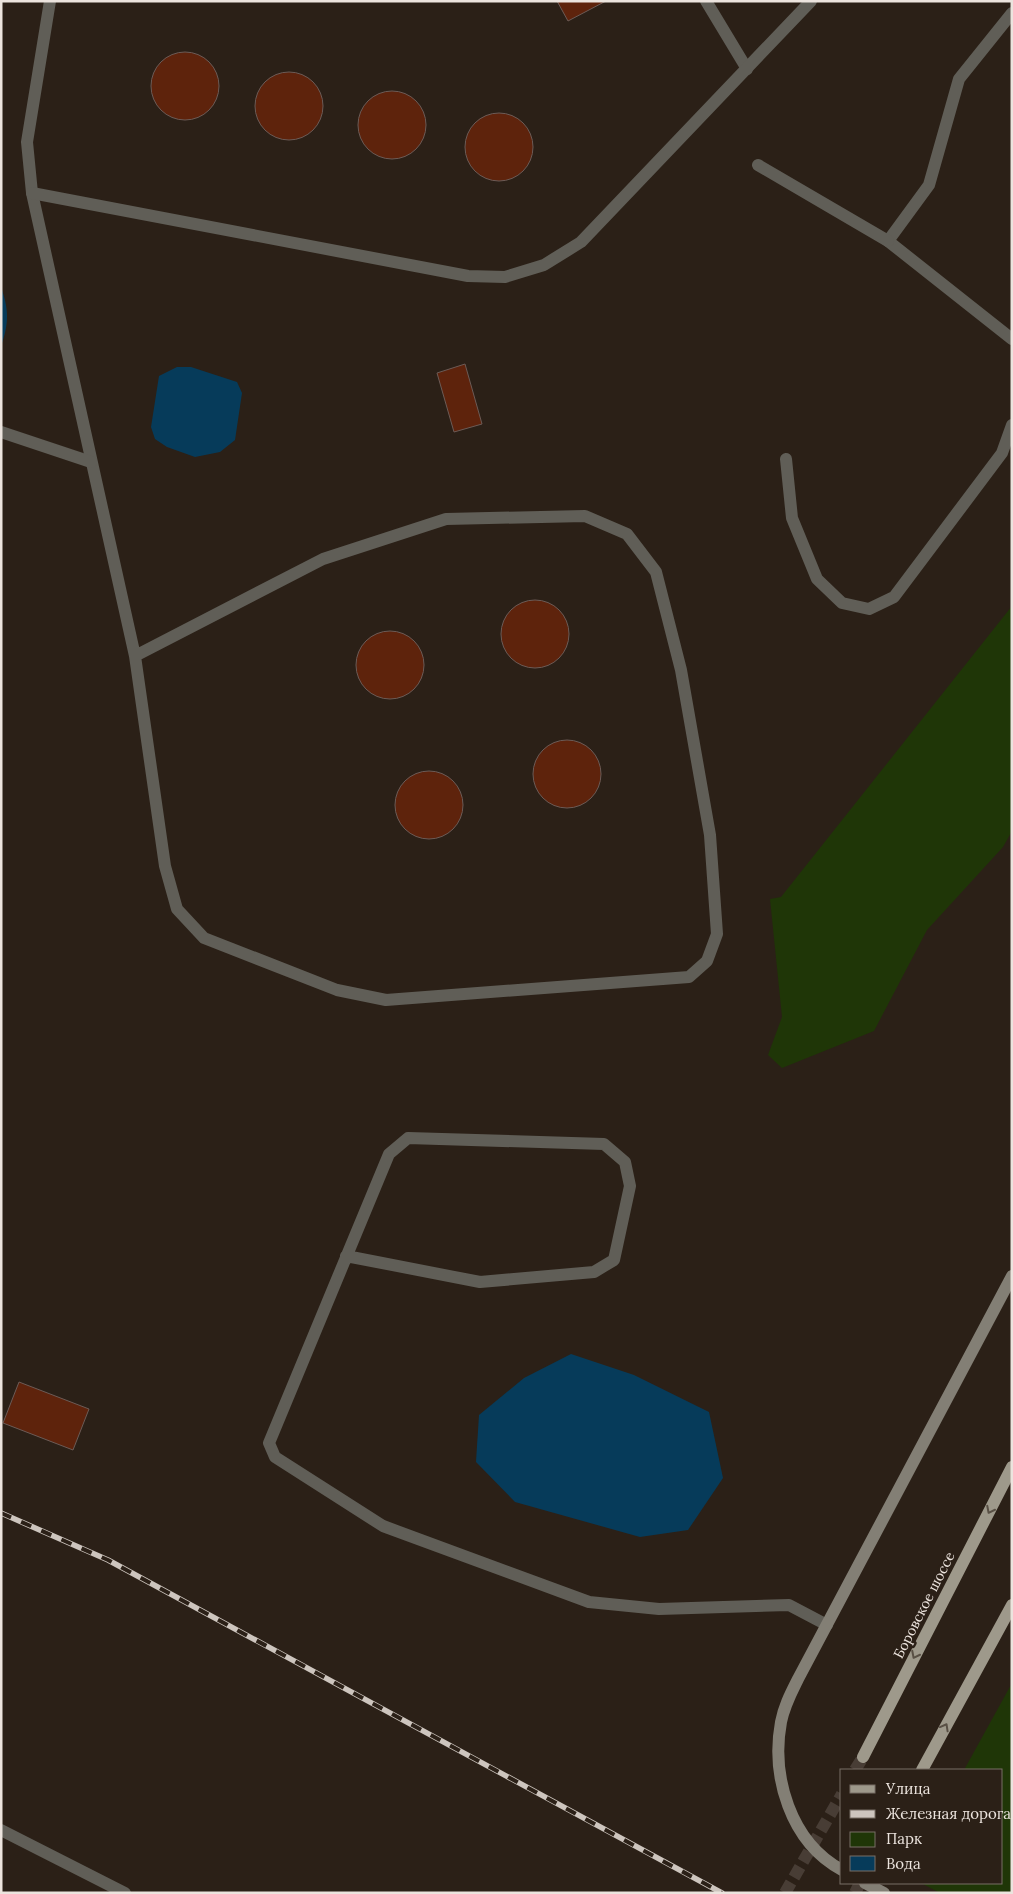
<svg xmlns="http://www.w3.org/2000/svg" width="1013" height="1894" viewBox="0 0 1013 1894" font-family="Lora,serif">
	<style>
		.green { fill: #1f3607 }
		.water { fill: #063b5a }
		.building { fill: #5e230c; stroke: #6c5b56 }
		.lines { fill: none; stroke-linecap: round; stroke-linejoin: round }
		.primary-tunnel { stroke: #483d35; stroke-width: 12; stroke-dasharray: 12 6; stroke-linecap: butt }
		.lane { stroke: #605e57; stroke-width: 12 }
		.secondary { stroke: #837f75; stroke-width: 12 }
		.primary { stroke: #9e998b; stroke-width: 12 }
		.rail-casing { stroke: #cdc5be; stroke-width: 5.5 }
		.rail { stroke: #2b2017; stroke-width: 4; stroke-dasharray: 11; stroke-linecap: butt }
		.oneway { stroke: #595045 }
		.labels { text-anchor: middle; dominant-baseline: central; stroke-width: 5; stroke-linejoin: round; paint-order: stroke }
		.street-label { font-size: 14px; fill: #ece4de; stroke: #2b2017 }
	</style>
	<rect width="100%" height="100%" fill="#2b2017"/>
	<g class="green">
		<path d="M1012,606v225l-9,16 -76,83 -53,101 -92,37 -14,-13 14,-38 -12,-118 11,-2z"/>
		<path d="M1012,1683v210h-72l-19,-10h81v-113h-38z"/>
	</g>
	<g class="water">
		<path d="M1,287c8,23 8,36 0,59z"/>
		<path d="M177,367h14l46,15 5,11 -7,47 -15,12 -25,5 -28,-10 -12,-8 -4,-12 8,-51z"/>
		<path d="M571,1354l63,21 75,37 14,66 -35,52 -48,7 -125,-35 -39,-40 3,-47 45,-37z"/>
	</g>
	<g class="building">
		<path d="M557,1h49l-38,20z"/>
		<circle cx="185" cy="86" r="34"/>
		<circle cx="289" cy="106" r="34"/>
		<circle cx="392" cy="125" r="34"/>
		<circle cx="499" cy="147" r="34"/>
		<path d="M465,364l17,60 -28,8 -17,-59z"/>
		<circle cx="535" cy="634" r="34"/>
		<circle cx="390" cy="665" r="34"/>
		<circle cx="567" cy="774" r="34"/>
		<circle cx="429" cy="805" r="34"/>
		<path d="M19,1382l70,27 -16,41 -70,-27z"/>
	</g>
	<g class="lines">
		<g class="primary-tunnel">
			<path d="M855,1770l8,-13"/>
			<path d="M785,1893l57,-99"/>
			<path d="M855,1893l5,-10"/>
		</g>
		<g class="lane">
			<path d="M50,1l-23,141 5,51 103,463 30,210 12,43 27,29 133,52 49,10 303,-23 18,-16 10,-27 -7,-99 -29,-165 -25,-98 -29,-38 -42,-18 -139,3 -123,40 -188,97"/>
			<path d="M706,1l41,68"/>
			<path d="M1012,13l-53,66 -30,106 -41,56 124,98"/>
			<path d="M758,165l130,76"/>
			<path d="M32,193l436,83 37,1 39,-12 37,-23 230,-241"/>
			<path d="M1,432l90,30"/>
			<path d="M786,459l6,59 25,61 25,24 27,6 25,-12 108,-144 10,-28"/>
			<path d="M346,1256l134,26 114,-10 20,-12 16,-74 -5,-24 -21,-18 -196,-6 -19,16 -120,289 6,14 108,69 206,76 70,7 130,-4 38,20"/>
			<path d="M1,1830l124,63"/>
		</g>
		<g class="secondary">
			<path d="M842,1870c-52,-28 -71,-94 -61,-148 3,-16 10,-29 17,-43l214,-403"/>
			<path d="M865,1883l19,10"/>
		</g>
		<g class="primary">
			<path d="M863,1757l149,-290"/>
			<path d="M922,1770l90,-165"/>
		</g>
		<g class="rail-casing">
			<path id="rail" d="M1,1513l107,47 614,333"/>
		</g>
		<use href="#rail" class="rail"/>
	</g>
	<defs><path id="oneway-chevron" d="M-2-3.5L2.5 0L-2 3.5" fill="none" stroke-width="1.6" stroke-linecap="round" stroke-linejoin="round" transform="scale(1.25)"/></defs>
	<g class="oneway">
		<use href="#oneway-chevron" transform="translate(990 1510) rotate(117)"/>
		<use href="#oneway-chevron" transform="translate(915 1655) rotate(117)"/>
		<use href="#oneway-chevron" transform="translate(945 1727) rotate(-61)"/>
	</g>
	<g class="labels">
		<g class="street-label">
			<text transform="translate(924 1605) rotate(-63)">Боровское шоссе</text>
		</g>
	</g>
	<rect width="1013" height="1894" fill="none" stroke="#ece4de" stroke-width="5"/>
	<rect x="840" y="1769" width="162" height="115" fill="#2b2017" stroke="#786e67"/>
	<rect x="850" y="1785" width="25" height="8" fill="#9e998b" stroke="#786e67"/>
	<text x="886" y="1794" font-size="15" fill="#ece4de">Улица</text>
	<rect x="850" y="1810" width="25" height="8" fill="#cdc5be" stroke="#786e67"/>
	<text x="886" y="1819" font-size="15" fill="#ece4de">Железная дорога</text>
	<rect x="850" y="1832" width="25" height="15" fill="#1f3607" stroke="#786e67"/>
	<text x="886" y="1844" font-size="15" fill="#ece4de">Парк</text>
	<rect x="850" y="1856" width="25" height="15" fill="#063b5a" stroke="#786e67"/>
	<text x="886" y="1869" font-size="15" fill="#ece4de">Вода</text>
</svg>
